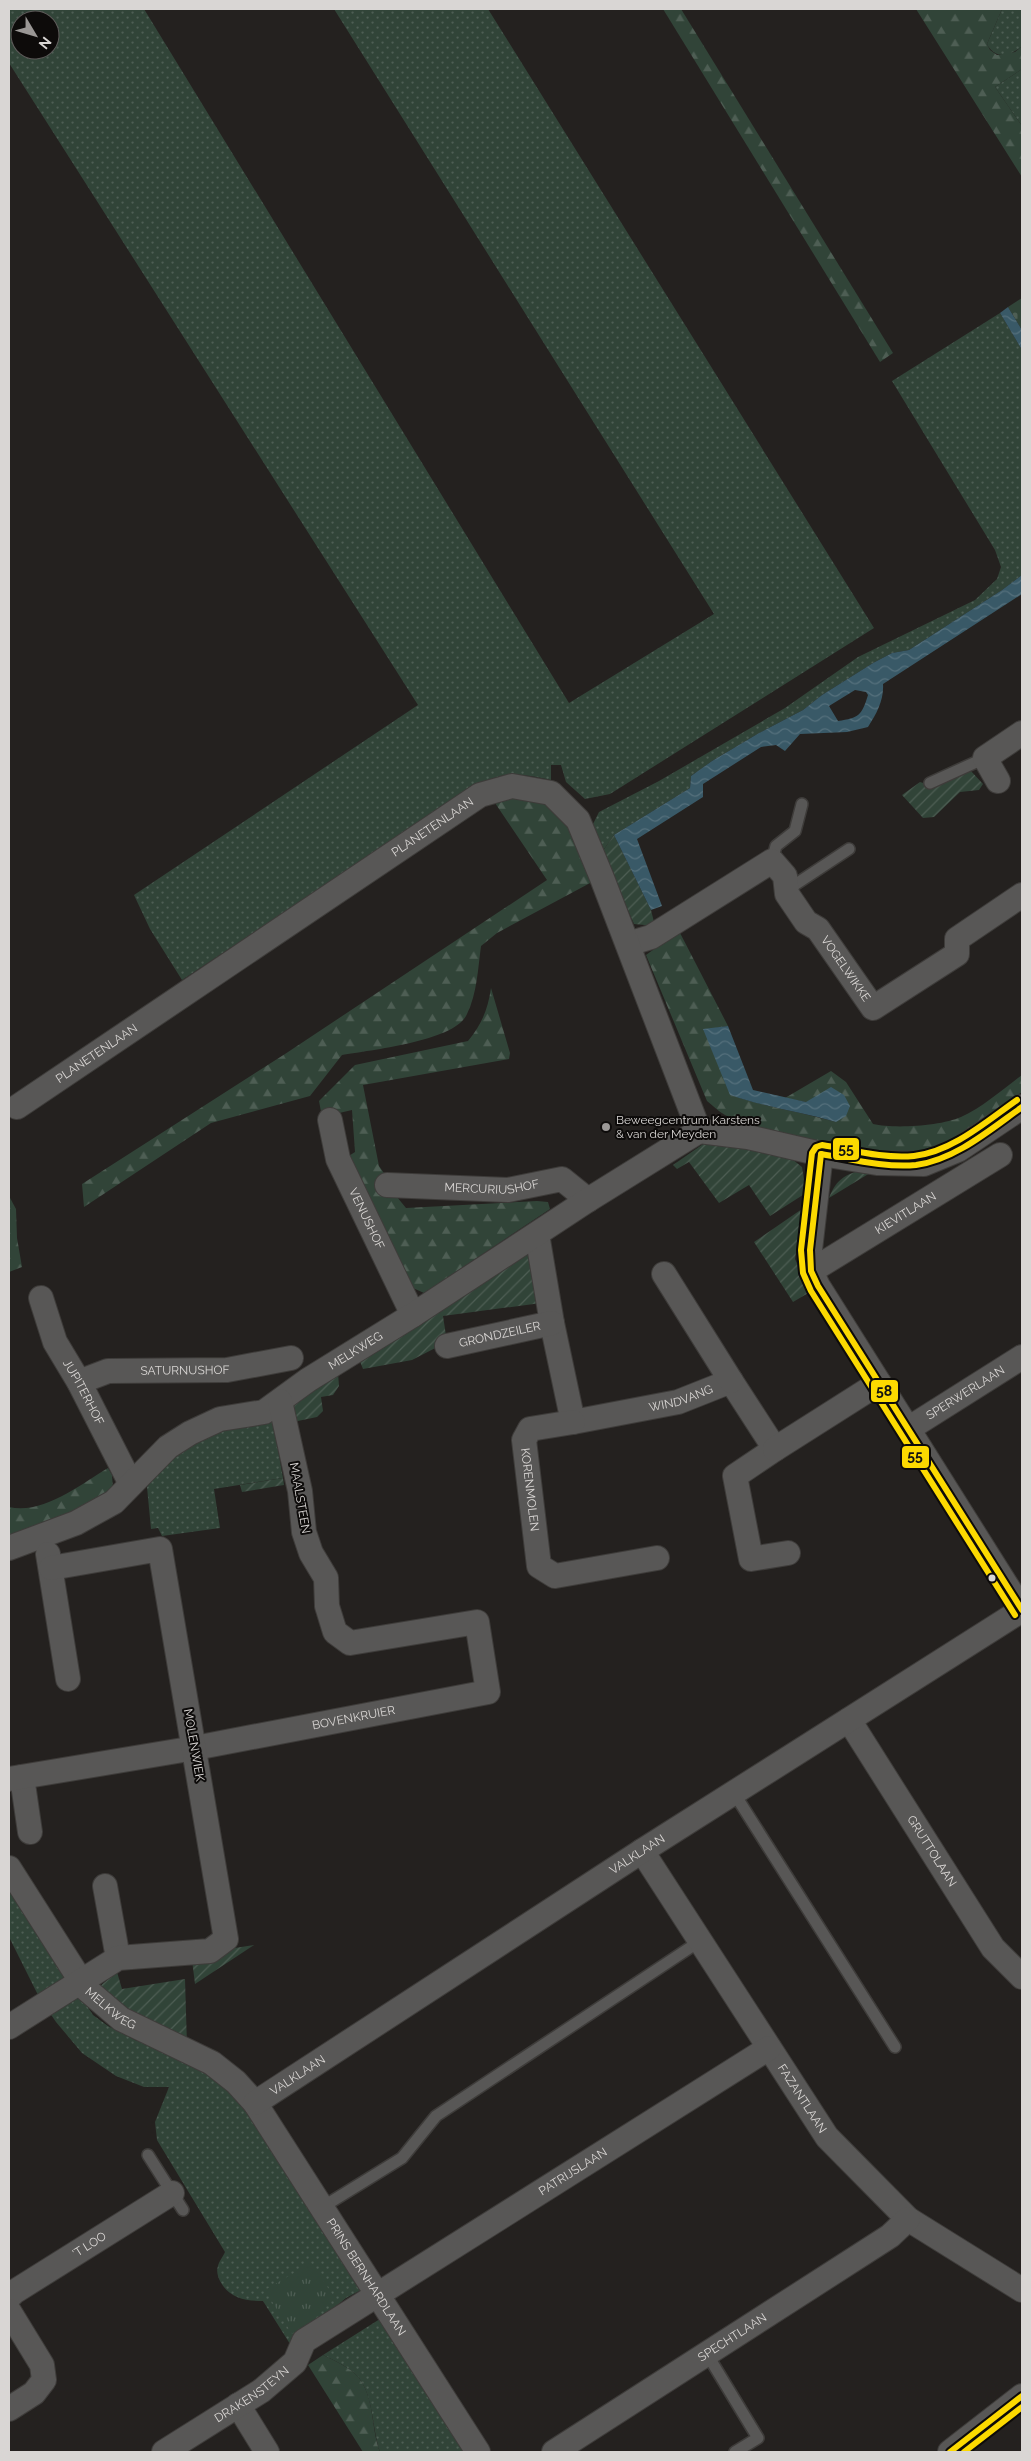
<svg xmlns="http://www.w3.org/2000/svg" width="1031" height="2461" viewBox="0 0 1031 2461" font-family="Raleway,sans-serif">
	<style>
		.grass { fill: url(#grass-dots); fill-rule: evenodd }
		.forest { fill: url(#forest-firs) }
		.cemetery { fill: url(#cemetery-stones) }
		.park { fill: url(#park-tufts) }
		.garden { fill: url(#garden-furrows) }
		.water { fill: url(#water-waves); fill-rule: evenodd }
		.lines { fill: none; stroke-linecap: round; stroke-linejoin: round }
		.lane-casing { stroke: #3e3c3a; stroke-width: 14 }
		.street-casing { stroke: #3e3c3a; stroke-width: 26 }
		.lane { stroke: #585756; stroke-width: 11 }
		.street { stroke: #585756; stroke-width: 24 }
		.bus-1-casing { stroke: #0d0b0a; stroke-width: 10 }
		.bus-2-casing { stroke: #0d0b0a; stroke-width: 10 }
		.bus-1 { stroke: #fcd900; stroke-width: 6 }
		.bus-2 { stroke: #fcd900; stroke-width: 6 }
		.poi-dot { fill: #9a9795; stroke: #0d0b0a; stroke-width: 2 }
		.bus-dot { fill: #d9d6d4; stroke: #0d0b0a; stroke-width: 2 }
		.labels { text-anchor: middle; dominant-baseline: central; stroke-width: 4; stroke-linejoin: round; paint-order: stroke }
		.street-label { font-size: 12px; fill: #d9d6d4; stroke: #0d0b0a }
		.poi-label { font-size: 12px; fill: #d9d6d4; stroke: #0d0b0a; text-anchor: start }
		.line-badge { stroke: #0d0b0a; stroke-width: 2 }
		.pale-badge-label { font-size: 14px; text-anchor: middle; font-weight: bold; fill: #111 }
	</style>
	<defs>
		<pattern id="grass-dots" width="8" height="8" patternUnits="userSpaceOnUse" patternTransform="scale(1.25)"><rect width="8" height="8" fill="#314438"/><path d="M2 2h.1M6 6h.1" fill="none" stroke="#4e5e54" stroke-width="1.8" stroke-linecap="round"/></pattern>
		<pattern id="forest-firs" width="22" height="20" patternUnits="userSpaceOnUse" patternTransform="scale(1.25)"><rect width="22" height="20" fill="#314438"/><path d="M5 1l3.5 6h-7zM16 11l3.5 6h-7z" fill="#4e5e54"/></pattern>
		<pattern id="cemetery-stones" width="16" height="16" patternUnits="userSpaceOnUse" patternTransform="scale(1.25)"><rect width="16" height="16" fill="#314438"/><path d="M2 7V4a2 2 0 0 1 4 0v3zM10 15v-3a2 2 0 0 1 4 0v3z" fill="#4e5e54"/></pattern>
		<pattern id="park-tufts" width="24" height="20" patternUnits="userSpaceOnUse" patternTransform="scale(1.25)"><rect width="24" height="20" fill="#314438"/><path d="M3 7l-1-3M5 7V3M7 7l1-3M15 17l-1-3M17 17v-4M19 17l1-3" fill="none" stroke="#4e5e54"/></pattern>
		<pattern id="garden-furrows" width="10" height="10" patternUnits="userSpaceOnUse" patternTransform="scale(1.25)"><rect width="10" height="10" fill="#314438"/><path d="M-1 1l2-2M0 10L10 0M9 11l2-2" fill="none" stroke="#4e5e54"/></pattern>
		<pattern id="water-waves" width="16" height="10" patternUnits="userSpaceOnUse" patternTransform="scale(1.25)"><rect width="16" height="10" fill="#395967"/><path d="M0 5q4-4 8 0t8 0" fill="none" stroke="#55707c"/></pattern>
	</defs>
	<rect width="100%" height="100%" fill="#24211f"/>
	<g class="grass">
		<path d="M9,9h135l425,694 145,-89 -380,-605h154l386,619 -264,166 -25,5 -19,-17 -5,-17h-10v15c-36,-7 -46,-10 -79,8l-290,192 -32,-51 -16,-34 284,-190 -409,-642zM20,20h30v30h-30z"/>
		<path d="M1002,9h20v37c-11,10 -27,14 -35,-2z"/>
		<path d="M1022,69v57l-27,-39z"/>
		<path d="M1000,313l22,37v225l-20,15 -93,60 -17,3 -19,10 -51,32 -19,15 -44,23 -47,28 -21,15 -1,12 -76,47 -12,17 -10,-26 7,-14 60,-31 126,-73 73,-51 117,-57 22,-21 4,-12 -6,-17 -103,-169z"/>
		<path d="M276,1417v21l7,40 -69,11 6,39 -58,8 -4,-8 -7,1 -4,-42c36,-48 72,-57 129,-70z"/>
		<path d="M9,1887l84,128 15,11 27,14 47,18 54,33 127,198 -17,9 -56,46 -27,-43c-18,0 -34,-3 -43,-20 -2,-4 -4,-10 -2,-15 1,-5 5,-9 7,-14l-68,-112 -2,-18 14,-35h-25l-28,-11 -34,-23 -26,-31 -17,-25 -30,-60z"/>
		<path d="M383,2317l88,135h-91c-8,-23 -6,-54 -21,-74 -9,-11 -24,-17 -36,-23z"/>
	</g>
	<g class="forest">
		<path d="M663,9h18l212,344 -13,9z"/>
		<path d="M916,9h86l-15,35 3,6 7,5 18,-3 7,-6v23l-27,18 27,39v51z"/>
		<path d="M524,798l25,8 16,12 27,64 -95,51 -16,13c-3,22 -4,48 -14,68 -11,27 -96,36 -125,41l-32,41 -99,27 -127,84 -2,-23 203,-130 262,-174 -52,-77 5,-3z"/>
		<path d="M679,931l49,95 -24,4 27,65c34,12 70,17 105,27l-30,-20 -21,-4 46,-27 15,11 27,42c21,5 68,2 88,-7 22,-10 42,-28 61,-42v17c-26,17 -62,46 -90,57 -32,14 -175,-18 -207,-34 -7,-4 -13,-10 -18,-14l-61,-146z"/>
		<path d="M491,988l19,65 -1,6 -146,26 16,81 9,13 10,5 -1,13 9,11 131,-7 11,1 2,7 -126,84 -11,-5 -69,-129 11,-7 -3,-42 -30,7 -3,-16 36,-36 113,-24c14,-17 20,-32 23,-53z"/>
		<path d="M9,1196l7,13 1,29 5,29 -13,5z"/>
		<path d="M108,1468l4,7 1,14 -38,25 -66,26v-33c34,8 72,-23 99,-39z"/>
		<path d="M323,2355c12,6 27,12 36,23 16,21 12,51 21,74h-17l-55,-87z"/>
	</g>
	<path class="cemetery" d="M1022,298v32l-14,-23z"/>
	<path class="park" d="M311,2263l24,35 -43,36 -27,-44z"/>
	<g class="garden">
		<path d="M970,770l13,14 -4,6 -19,2 -26,25 -11,1 -21,-23 18,-13 13,4z"/>
		<path d="M614,835l37,75 4,16 -21,-2 -32,-72z"/>
		<path d="M706,1142l81,13 15,12 4,26 -36,23 -21,-31 -30,18 -30,-41 -12,7 -4,-4z"/>
		<path d="M858,1171l12,2 -41,25c6,-16 13,-22 29,-27z"/>
		<path d="M802,1209l-7,50 15,33 -17,10 -39,-60z"/>
		<path d="M527,1254l7,5 7,44 -98,13 4,26 -35,18 -49,9 -4,-10z"/>
		<path d="M338,1373l1,13 -6,9 -12,2 2,14 -6,6 -24,5 1,-20z"/>
		<path d="M283,1478l1,7 -42,7 -2,-7z"/>
		<path d="M254,1945l-59,39 -3,-24 30,-10z"/>
		<path d="M117,1972l5,17 63,-10 2,66 -77,-43 -10,-16z"/>
	</g>
	<g class="water">
		<path d="M1008,307l14,23v20l-22,-37z"/>
		<path d="M1022,575v19l-139,90c1,16 -6,29 -15,43l-21,5 -47,2 -15,17 -9,-6 -15,2 -58,37v13l-66,42 25,67 -11,4 -37,-75 76,-47 1,-12 21,-15 47,-28 44,-23 19,-15 51,-32 19,-10 17,-3 93,-60zM855,690l11,2 2,3c-6,20 -9,23 -30,26l-9,-15z"/>
		<path d="M728,1026l25,64 53,12 25,-15 13,8 6,11 -4,10 -10,6c-35,-10 -71,-15 -106,-27l-27,-66z"/>
	</g>
	<g class="lines">
		<g class="lane-casing">
			<g id="lane">
				<path d="M930,783l55,-25"/>
				<path d="M772,861l4,-15 19,-15 7,-27"/>
				<path d="M787,890l62,-41"/>
				<path d="M734,1793l161,254"/>
				<path d="M148,2155l35,55"/>
				<path d="M321,2208l81,-50 34,-42 264,-175"/>
				<path d="M707,2354l51,84 -23,14"/>
			</g>
		</g>
		<g class="street-casing">
			<g id="street">
				<path d="M998,781l-13,-23 37,-25"/>
				<path id="s1" d="M628,944l23,-7 121,-76 13,15 2,18 19,28 12,7 55,79 84,-54v-15l65,-44"/>
				<path id="s2" d="M17,1107l463,-312 32,-9 39,7 27,27 24,58 97,253"/>
				<path id="s3" d="M330,1120l8,39 75,156"/>
				<path d="M699,1131l49,6 73,17 56,9 47,1 34,-14 64,-43"/>
				<path d="M821,1154l-11,96 1,21 7,15 204,324"/>
				<path id="s4" d="M387,1185l121,5 54,-11 26,21"/>
				<path id="s5" d="M537,1234l15,89 21,99 105,-20 53,-21 44,68 -40,27 16,83 37,-6"/>
				<path id="s6" d="M811,1271l189,-116"/>
				<path d="M664,1274l67,107"/>
				<path id="s7" d="M41,1298l14,44 24,40 52,102"/>
				<path id="s8" d="M447,1346l105,-23"/>
				<path id="s9" d="M79,1382l29,-11 119,-1 64,-12"/>
				<path id="s10" d="M573,1422l-43,7 -6,11 15,126 16,10 102,-18"/>
				<path id="s11" d="M908,1429l114,-72"/>
				<path d="M775,1449l104,-66"/>
				<path id="s12" d="M9,1548l67,-25 38,-21 54,-55 22,-14 30,-14 44,-7 44,-32 105,-65 175,-115 111,-69"/>
				<path d="M48,1554l20,125"/>
				<path id="s13" d="M849,1720l144,228 29,29"/>
				<path d="M22,1777l8,55"/>
				<path id="s14" d="M9,1779l186,-31 293,-56 -11,-70 -127,21 -15,-11 -8,-26 -1,-28 -15,-25 -7,-21 -4,-41 -20,-90"/>
				<path id="s15" d="M642,1851l185,286 81,82 114,71"/>
				<path id="s16" d="M9,1868l77,121 35,30 91,44 24,19 19,21 223,349"/>
				<path d="M105,1886l13,72"/>
				<path d="M9,2027l109,-69 92,-7 16,-12 -66,-390 -109,19"/>
				<path id="s17" d="M255,2103l387,-252 380,-241"/>
				<path id="s18" d="M9,2297l5,-5 158,-99"/>
				<path d="M9,2311l33,54 2,15 -10,13 -25,16"/>
				<path d="M238,2405l29,47"/>
				<path id="s19" d="M164,2452l97,-61 34,-29 9,-21 465,-293"/>
				<path id="s20" d="M554,2452l336,-216 18,-17"/>
				<path d="M950,2452l72,-56"/>
			</g>
		</g>
		<use href="#lane" class="lane"/>
		<use href="#street" class="street"/>
		<g class="bus-1-casing">
			<g id="bus-1">
				<path d="M821,1154l-11,96 1,21 7,15 204,324"/>
				<path d="M821,1154c30,5 64,14 95,11 39,-5 75,-36 106,-58"/>
				<path d="M950,2452l72,-56"/>
			</g>
		</g>
		<g class="bus-2-casing">
			<g id="bus-2">
				<path d="M1015,1615l-204,-324 -8,-18 -2,-23 11,-97 4,-6 6,-2c30,5 62,14 92,11 38,-4 73,-35 103,-56"/>
				<path d="M964,2452l58,-45"/>
			</g>
		</g>
		<use href="#bus-1" class="bus-1"/>
		<use href="#bus-2" class="bus-2"/>
	</g>
	<circle class="poi-dot" cx="606" cy="1127" r="5"/>
	<circle class="bus-dot" cx="992" cy="1578" r="4.5"/>
	<g class="labels">
		<g class="street-label">
			<text stroke="none"><textPath href="#s2" startOffset="501">PLANETENLAAN</textPath></text>
			<text stroke="none"><textPath href="#s1" startOffset="301">VOGELWIKKE</textPath></text>
			<text stroke="none"><textPath href="#s2" startOffset="96">PLANETENLAAN</textPath></text>
			<text stroke="none"><textPath href="#s4" startOffset="105">MERCURIUSHOF</textPath></text>
			<text stroke="none"><textPath href="#s6" startOffset="111">KIEVITLAAN</textPath></text>
			<text stroke="none"><textPath href="#s3" startOffset="106">VENUSHOF</textPath></text>
			<text stroke="none"><textPath href="#s8" startOffset="54">GRONDZEILER</textPath></text>
			<text stroke="none"><textPath href="#s12" startOffset="406">MELKWEG</textPath></text>
			<text stroke="none"><textPath href="#s9" startOffset="108">SATURNUSHOF</textPath></text>
			<text stroke="none"><textPath href="#s7" startOffset="104">JUPITERHOF</textPath></text>
			<text stroke="none"><textPath href="#s11" startOffset="68">SPERWERLAAN</textPath></text>
			<text stroke="none"><textPath href="#s5" startOffset="302">WINDVANG</textPath></text>
			<text stroke="none"><textPath href="#s10" startOffset="106">KORENMOLEN</textPath></text>
			<text transform="translate(300 1498) rotate(80)">MAALSTEEN</text>
			<text stroke="none"><textPath href="#s14" startOffset="350">BOVENKRUIER</textPath></text>
			<text transform="translate(194 1745) rotate(80)">MOLENWIEK</text>
			<text stroke="none"><textPath href="#s13" startOffset="155">GRUTTOLAAN</textPath></text>
			<text stroke="none"><textPath href="#s17" startOffset="456">VALKLAAN</textPath></text>
			<text stroke="none"><textPath href="#s16" startOffset="175">MELKWEG</textPath></text>
			<text stroke="none"><textPath href="#s17" startOffset="51">VALKLAAN</textPath></text>
			<text stroke="none"><textPath href="#s15" startOffset="295">FAZANTLAAN</textPath></text>
			<text stroke="none"><textPath href="#s19" startOffset="500">PATRIJSLAAN</textPath></text>
			<text stroke="none"><textPath href="#s18" startOffset="96">'T LOO</textPath></text>
			<text stroke="none"><textPath href="#s16" startOffset="556">PRINS BERNHARDLAAN</textPath></text>
			<text stroke="none"><textPath href="#s20" startOffset="212">SPECHTLAAN</textPath></text>
			<text stroke="none"><textPath href="#s19" startOffset="105">DRAKENSTEYN</textPath></text>
		</g>
		<g class="poi-label">
			<text x="616" y="1120">Beweegcentrum Karstens<tspan x="616" dy="14">&amp; van der Meyden</tspan></text>
		</g>
	</g>
	<g class="line-badge">
		<rect x="832" y="1137" width="28" height="24" rx="5" fill="#fcd900"/>
		<rect x="870" y="1379" width="29" height="24" rx="5" fill="#fcd900"/>
		<rect x="901" y="1445" width="29" height="24" rx="5" fill="#fcd900"/>
	</g>
	<g class="pale-badge-label">
		<text x="846" y="1154">55</text>
		<text x="884" y="1396">58</text>
		<text x="915" y="1461">55</text>
	</g>
	<rect width="1031" height="2461" fill="none" stroke="#d9d6d4" stroke-width="20"/>
	<g transform="translate(35 35) rotate(128)"><circle r="24" fill="#0d0b0a" stroke="#5f5c5b"/>
	<path d="M0-4L9 19L0 12L-9 19Z" fill="#9a9795"/>
	<text y="-8" font-size="14" font-weight="bold" text-anchor="middle" fill="#d9d6d4">N</text>
	</g>
</svg>
